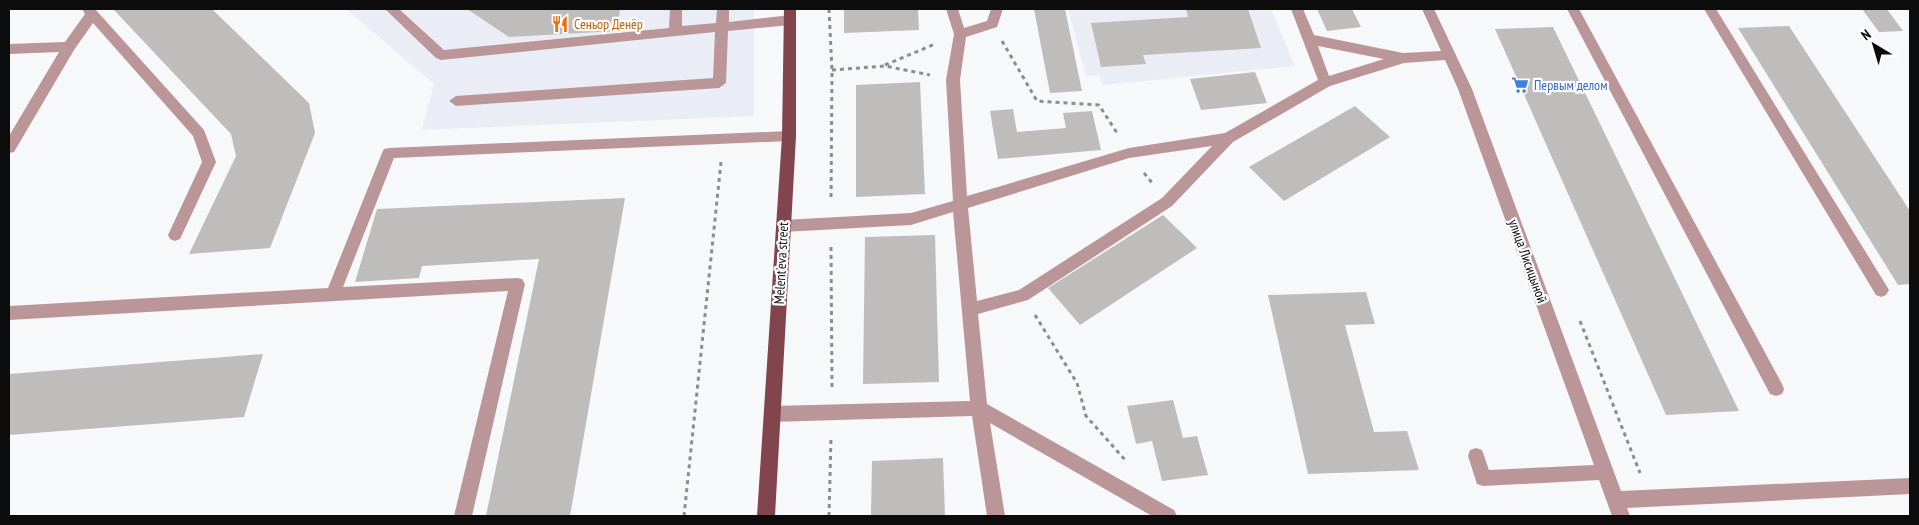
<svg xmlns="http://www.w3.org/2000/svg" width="1919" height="525" viewBox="0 0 1919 525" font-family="'PT Sans Narrow',sans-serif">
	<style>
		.built { fill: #eaedf6 }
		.building { fill: #bebdbb }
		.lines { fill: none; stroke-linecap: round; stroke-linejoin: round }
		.path { stroke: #8d8d8f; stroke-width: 3; stroke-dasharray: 4 4; stroke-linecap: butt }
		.minor { fill: #bb9699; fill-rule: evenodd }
		.major { fill: #82454d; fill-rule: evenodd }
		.labels { text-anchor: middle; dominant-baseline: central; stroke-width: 4.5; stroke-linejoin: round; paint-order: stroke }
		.food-label { font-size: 14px; fill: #c56008; stroke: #fff; text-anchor: start }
		.shop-label { font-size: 14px; fill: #366cbe; stroke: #fff; text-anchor: start }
		.street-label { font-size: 14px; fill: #0c0c0d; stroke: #fff }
	</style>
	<rect width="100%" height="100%" fill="#f7f8fa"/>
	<g class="built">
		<path d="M346,9h408v107l-332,14 12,-46z"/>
		<path d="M1068,9h203l24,57 -193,19 -2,-10 -14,1z"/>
	</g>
	<g class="building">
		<path d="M113,9h99l97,94 6,30 -45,115 -81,6 47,-98 -5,-22z"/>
		<path d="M467,9h153l-3,22 -108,6z"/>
		<path d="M844,9h74l1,21 -75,3z"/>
		<path d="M1034,9h31l17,82 -32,2z"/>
		<path d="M1186,9h62l13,39 -118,7 3,9 -45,3 -10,-44 97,-6z"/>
		<path d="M1317,9h35l9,18 -34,4z"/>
		<path d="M1862,9h25l16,22 -24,1z"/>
		<path d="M1789,26l121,185v73l-12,1 -160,-257z"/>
		<path d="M1553,27l69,142 117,242 -73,4 -171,-386z"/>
		<path d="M1255,72l12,31 -66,7 -11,-31z"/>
		<path d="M920,82l5,112 -69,3v-112z"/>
		<path d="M1355,106l35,31 -106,64 -35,-34z"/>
		<path d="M1013,109l4,23 49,-4 -3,-15 29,-2 9,39 -103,9 -8,-48z"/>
		<path d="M625,198l-55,318h-84l53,-257 -117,7 -3,12 -64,4 22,-73z"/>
		<path d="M1163,215l34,33 -117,77 -32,-37z"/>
		<path d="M935,235l4,147 -76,2 2,-147z"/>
		<path d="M1366,292l9,32 -30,1 29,107 33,-1 12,39 -111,4 -40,-179z"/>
		<path d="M263,354l-19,63 -235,18v-61z"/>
		<path d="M1173,400l10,38 14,-2 11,39 -46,6 -10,-40 -16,3 -9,-38z"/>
		<path d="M943,458l2,58h-74l1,-55z"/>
	</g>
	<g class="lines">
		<g class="path">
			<path d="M829,9l3,61 -1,131"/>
			<path d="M1002,41l35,60 62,4 18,28"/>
			<path d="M885,65l50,-21"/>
			<path d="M832,70l53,-4 45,9"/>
			<path d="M1144,173l9,11"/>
			<path d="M831,247l1,141"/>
			<path d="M1035,315l42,68 9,33 40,45"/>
			<path d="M1580,321l60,152"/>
			<path d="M684,516l37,-354"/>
			<path d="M829,516l2,-79"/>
		</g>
		<g class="minor">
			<path d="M82,9h13l109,121 12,32 -36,77 -5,2 -5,-2 -2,-4 34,-73 -9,-26 -100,-113 -19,27 -60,102 -5,1v-17l50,-84 -50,2v-10l56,-2 20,-28z"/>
			<path d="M385,9h14l45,41 225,-22 1,-19h12v17l34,-3 1,-14h12v13l61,-7 6,5 -6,5 -62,6 -2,52 -7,5 -263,18 -7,-5 7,-5 257,-18 2,-46 -274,28 -5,-2z"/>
			<path d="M946,9h12l6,19 23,-7 4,-12h12l-6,18 -31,10 -6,43 7,116 162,-48 96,-15 93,-53 -27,-71h12l11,26 89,18 38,-2 -19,-42h12l38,80 149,402 289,-13v16l-283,14 3,8h-18l-13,-36 -116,6 -6,-2 -9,-28 2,-6 6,-2 6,2 7,20 105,-5 -136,-376 -13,-29 -41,3 -74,23 -97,56 -61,64 -144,94 -50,14 9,90 187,106 3,6h-25l-162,-93 15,93h-18l-15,-100 -200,6 -6,-3 -2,-5 2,-5 6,-3 198,-5 -17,-189 -42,13 -128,7 -5,-2 -2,-4 2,-4 5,-2 128,-7 42,-12 -7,-121 8,-46zM1318,46l66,13 -55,17zM1212,146l-50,52 -143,92 -42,11 -9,-93 161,-50z"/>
			<path d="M1567,9h12l203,375 2,5 -2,5 -6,2 -6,-2z"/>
			<path d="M1704,9h12l170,276 3,5 -3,5 -5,2 -5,-2z"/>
			<path d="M789,131l5,1 2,4 -2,4 -5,1 -395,17 -51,129 174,-9 5,1 3,5 -53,232h-18l54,-225 -499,29v-14l319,-18 54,-135 2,-4 5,-1z"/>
		</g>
		<path class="major" d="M784,9h12v127l-21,380h-18l25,-380z"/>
	</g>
	<defs>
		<g id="restaurant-bare" transform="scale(1.35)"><path d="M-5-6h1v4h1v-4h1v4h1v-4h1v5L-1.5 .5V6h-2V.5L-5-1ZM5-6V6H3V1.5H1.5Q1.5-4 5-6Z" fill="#e8710a" stroke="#fff" stroke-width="2.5" paint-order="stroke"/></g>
		<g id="supermarket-bare" transform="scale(1.35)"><path d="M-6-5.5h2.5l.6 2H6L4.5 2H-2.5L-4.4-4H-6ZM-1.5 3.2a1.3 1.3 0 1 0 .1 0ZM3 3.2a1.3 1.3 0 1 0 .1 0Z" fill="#3f7fe0" stroke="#fff" stroke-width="2.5" paint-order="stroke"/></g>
	</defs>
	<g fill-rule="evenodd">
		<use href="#restaurant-bare" x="560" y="24"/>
		<use href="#supermarket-bare" x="1520" y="85"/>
	</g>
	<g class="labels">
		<g class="food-label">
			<text x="574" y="24">Сеньор Денёр</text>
		</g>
		<g class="shop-label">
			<text x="1534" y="85">Первым делом</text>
		</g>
		<g class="street-label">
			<text transform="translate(1528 261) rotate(70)">улица Лисицыной</text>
			<text transform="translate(781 263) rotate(-87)">Melent'eva street</text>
		</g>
	</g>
	<rect width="1919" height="525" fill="none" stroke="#0c0c0d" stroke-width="20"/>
	<g transform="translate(1874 45) rotate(322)" stroke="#ffffff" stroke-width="4" paint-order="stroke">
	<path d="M0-4L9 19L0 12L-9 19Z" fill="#0c0c0d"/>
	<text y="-8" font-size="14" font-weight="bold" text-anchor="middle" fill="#0c0c0d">N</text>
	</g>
</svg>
